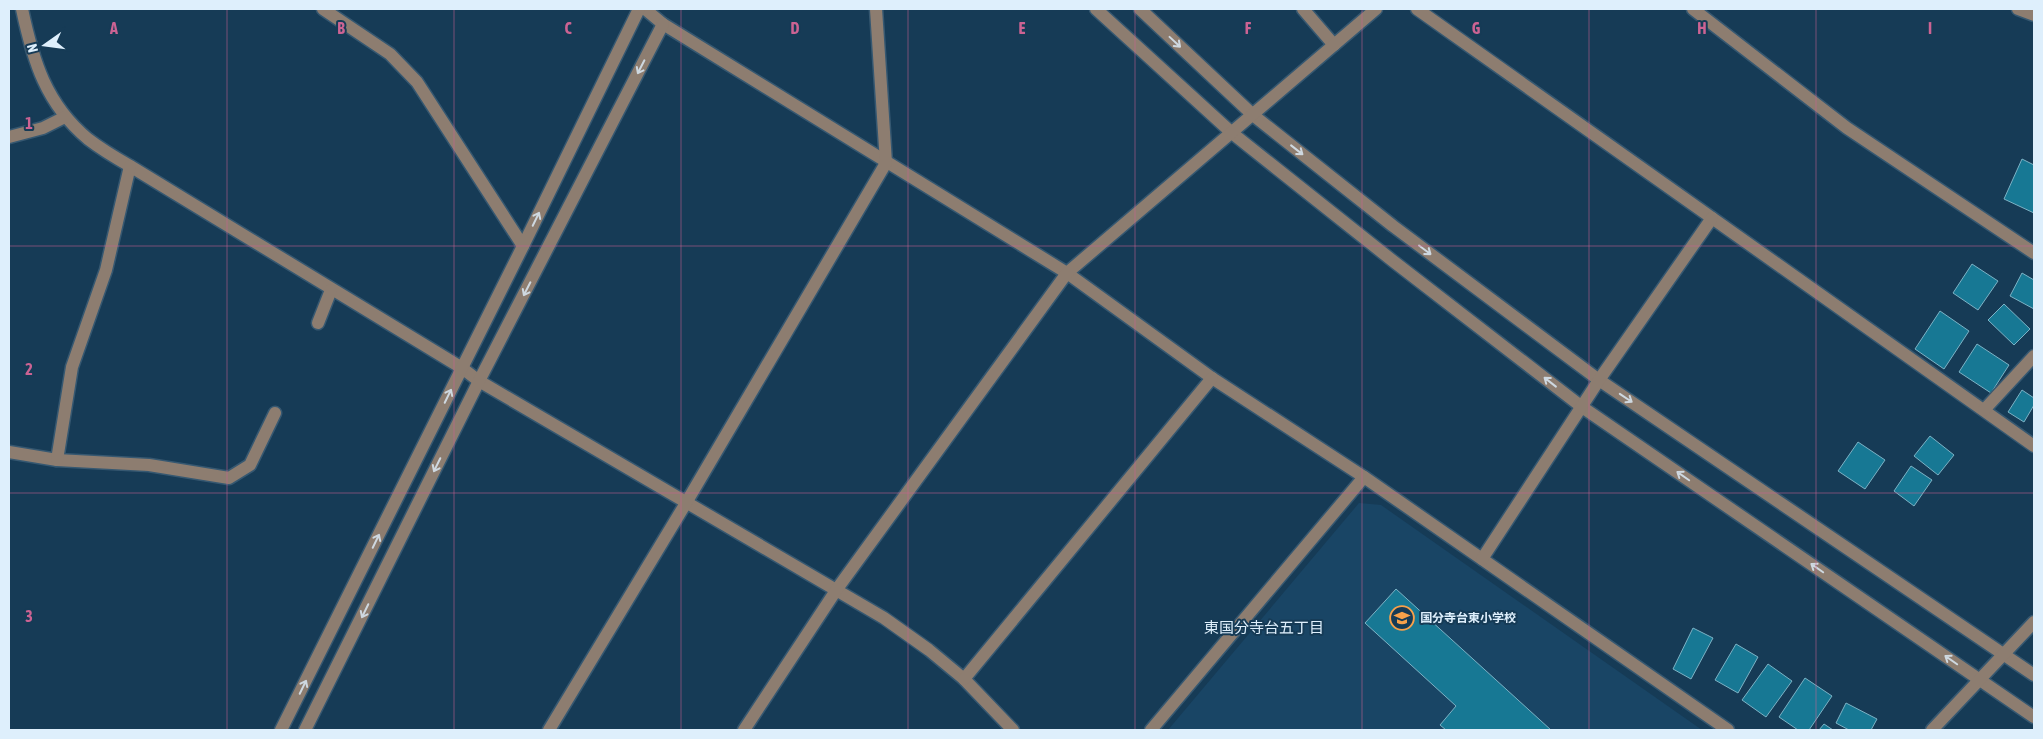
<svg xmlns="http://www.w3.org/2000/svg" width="2043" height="739" viewBox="0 0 2043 739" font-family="'Asap Condensed','Noto Sans JP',sans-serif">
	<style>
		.built { fill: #194565 }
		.building { fill: #177894; stroke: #7cb2c5 }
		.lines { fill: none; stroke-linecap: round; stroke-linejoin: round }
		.minor-casing { stroke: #365871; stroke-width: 15 }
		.minor { stroke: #8d7d70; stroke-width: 12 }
		.oneway { stroke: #ced8e0 }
		.grid { fill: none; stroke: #cc6393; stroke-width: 1; stroke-opacity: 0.55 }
		.labels { text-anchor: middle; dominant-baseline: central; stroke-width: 4; stroke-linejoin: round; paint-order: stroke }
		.poi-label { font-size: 12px; font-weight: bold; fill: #deeffc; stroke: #163b56; text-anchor: start }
		.quarter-label { font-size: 15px; fill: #deeffc; stroke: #163b56 }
		.grid-label { font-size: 16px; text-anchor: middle; font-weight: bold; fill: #cc6393; stroke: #163b56; stroke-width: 4; stroke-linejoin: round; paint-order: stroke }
	</style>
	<rect width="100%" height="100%" fill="#163b56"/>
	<path class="built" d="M1359,503l22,2 321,225h-534z"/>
	<g class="building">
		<path d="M2022,159l12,6v48l-30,-14z"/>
		<path d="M1972,264l26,17 -20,29 -25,-17z"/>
		<path d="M2022,273l12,7v29l-24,-13z"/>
		<path d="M2004,304l26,25 -16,16 -26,-25z"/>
		<path d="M1940,311l29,20 -25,38 -29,-20z"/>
		<path d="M1977,344l32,21 -18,28 -32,-21z"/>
		<path d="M2022,390l12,8v7l-10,17 -16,-10z"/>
		<path d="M1930,436l24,19 -16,20 -24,-19z"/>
		<path d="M1858,442l27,18 -20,29 -27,-18z"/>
		<path d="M1911,466l21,14 -18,26 -20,-15z"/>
		<path d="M1396,589l155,141h-105l-6,-5 16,-19 -91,-83z"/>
		<path d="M1693,628l20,10 -22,41 -18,-10z"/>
		<path d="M1736,644l22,13 -20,36 -23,-13z"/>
		<path d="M1768,664l24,17 -26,36 -24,-17z"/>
		<path d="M1805,678l27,18 -23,34h-11l-19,-13z"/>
		<path d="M1846,703l31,16 -6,11h-22l-13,-7z"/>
		<path d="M1824,724l9,6h-14z"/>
	</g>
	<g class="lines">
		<g class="minor-casing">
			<g id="minor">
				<path d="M22,9c11,52 24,95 66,130 13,10 28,19 42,27l332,202 17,13 405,237 45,32 35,29 49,51"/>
				<path d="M323,9l67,45 27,28 106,164"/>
				<path d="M645,9l18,15 404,249 145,105 152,99 364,253"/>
				<path d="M1096,9l136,124 161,128 189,146 452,310"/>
				<path d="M1140,9l113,106 140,111 206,154 435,295"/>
				<path d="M1303,9l31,36"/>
				<path d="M1417,9l617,437"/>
				<path d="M1693,9l154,119 187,125"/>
				<path d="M2018,9l16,6"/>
				<path d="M9,137l34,-9 22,-11"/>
				<path d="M318,323l13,-33"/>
				<path d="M1984,410l50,-54"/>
				<path d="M9,452l48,8 92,5 80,13 21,-13 25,-52"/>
				<path d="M57,460l15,-93 34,-97 24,-104"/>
				<path d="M1482,559l117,-179 113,-162"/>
				<path d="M964,679l248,-301"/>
				<path d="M281,730l242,-484 116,-237"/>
				<path d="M305,730l174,-349 184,-357"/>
				<path d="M549,730l137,-227 200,-340 -10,-154"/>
				<path d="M744,730l93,-141 230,-316 309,-264"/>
				<path d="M1151,730l213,-253"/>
				<path d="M1932,730l102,-108"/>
			</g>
		</g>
		<use href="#minor" class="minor"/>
	</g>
	<defs><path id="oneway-shaft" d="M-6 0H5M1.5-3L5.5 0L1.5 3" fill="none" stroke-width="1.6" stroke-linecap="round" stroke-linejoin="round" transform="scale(1.25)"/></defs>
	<g class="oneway">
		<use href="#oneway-shaft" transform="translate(1175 42) rotate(43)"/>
		<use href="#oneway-shaft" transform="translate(641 67) rotate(117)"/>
		<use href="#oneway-shaft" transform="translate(1297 150) rotate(38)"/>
		<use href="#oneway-shaft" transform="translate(536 219) rotate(-64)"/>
		<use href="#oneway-shaft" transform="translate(1425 250) rotate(37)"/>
		<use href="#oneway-shaft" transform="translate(527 289) rotate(117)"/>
		<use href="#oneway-shaft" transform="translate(1550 382) rotate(-142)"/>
		<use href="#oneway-shaft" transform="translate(448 396) rotate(-64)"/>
		<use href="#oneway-shaft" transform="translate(1626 398) rotate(34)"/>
		<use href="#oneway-shaft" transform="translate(437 465) rotate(116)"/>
		<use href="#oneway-shaft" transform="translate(1683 476) rotate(-145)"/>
		<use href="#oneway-shaft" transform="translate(376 541) rotate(-64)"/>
		<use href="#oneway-shaft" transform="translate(1817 568) rotate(-145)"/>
		<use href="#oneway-shaft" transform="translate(365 611) rotate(116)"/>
		<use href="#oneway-shaft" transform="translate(1951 660) rotate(-145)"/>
		<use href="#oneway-shaft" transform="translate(303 687) rotate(-64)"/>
	</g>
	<path class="grid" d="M227,9v721M454,9v721M681,9v721M908,9v721M1135,9v721M1362,9v721M1589,9v721M1816,9v721M9,246h2025M9,493h2025"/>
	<defs>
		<g id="school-ring" transform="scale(1.25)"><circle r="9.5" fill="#163b56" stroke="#f8a14a" stroke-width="1.5"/><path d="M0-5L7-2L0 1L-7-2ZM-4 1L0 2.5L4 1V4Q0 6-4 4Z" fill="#f8a14a"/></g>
	</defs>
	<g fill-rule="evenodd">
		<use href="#school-ring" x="1402" y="618"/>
	</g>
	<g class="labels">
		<g class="poi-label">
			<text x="1420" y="618">国分寺台東小学校</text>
		</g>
		<g class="quarter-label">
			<text x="1264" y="627">東国分寺台五丁目</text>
		</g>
	</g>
	<g class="grid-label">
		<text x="114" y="34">A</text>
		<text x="341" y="34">B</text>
		<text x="568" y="34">C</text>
		<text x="795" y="34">D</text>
		<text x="1022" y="34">E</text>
		<text x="1248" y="34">F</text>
		<text x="1476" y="34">G</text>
		<text x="1702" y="34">H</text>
		<text x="1930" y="34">I</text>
		<text x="29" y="129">1</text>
		<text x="29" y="375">2</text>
		<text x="29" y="622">3</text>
	</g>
	<rect width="2043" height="739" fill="none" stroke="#deeffc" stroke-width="20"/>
	<g transform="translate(45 45) rotate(256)" stroke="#163b56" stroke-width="4" paint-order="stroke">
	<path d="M0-4L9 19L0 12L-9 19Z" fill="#deeffc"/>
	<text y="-8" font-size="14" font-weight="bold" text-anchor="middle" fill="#deeffc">N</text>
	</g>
</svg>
